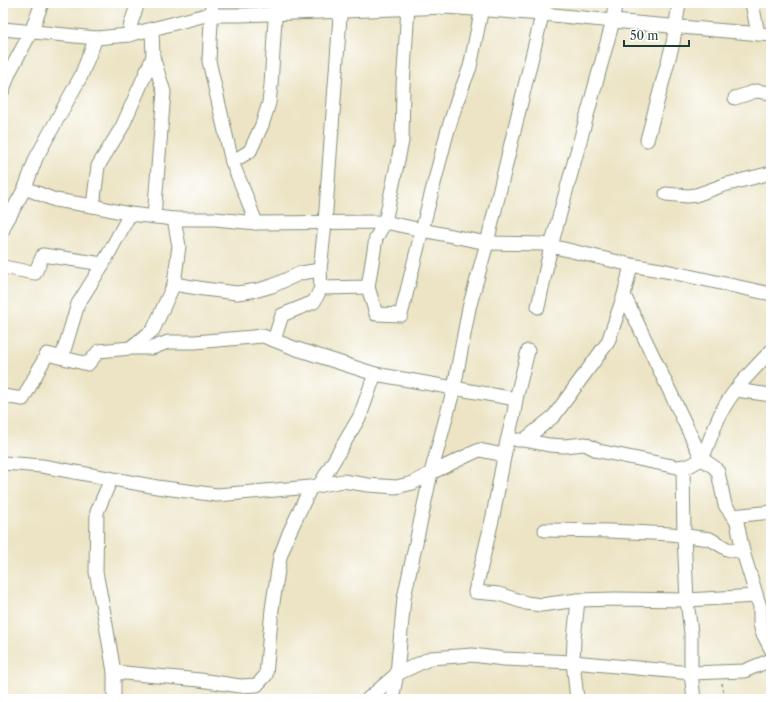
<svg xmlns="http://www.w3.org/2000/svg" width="774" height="702" viewBox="0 0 774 702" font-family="'Libre Caslon Text',serif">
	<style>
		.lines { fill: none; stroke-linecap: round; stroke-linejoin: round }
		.minor-casing { stroke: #86907c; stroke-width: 15 }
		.path { stroke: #86907c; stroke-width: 1.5; stroke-dasharray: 3 3; stroke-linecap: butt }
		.minor { stroke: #fff; stroke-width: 13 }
	</style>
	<rect width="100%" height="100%" fill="#fff"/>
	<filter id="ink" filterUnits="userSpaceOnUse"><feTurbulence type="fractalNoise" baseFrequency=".025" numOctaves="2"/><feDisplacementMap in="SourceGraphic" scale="8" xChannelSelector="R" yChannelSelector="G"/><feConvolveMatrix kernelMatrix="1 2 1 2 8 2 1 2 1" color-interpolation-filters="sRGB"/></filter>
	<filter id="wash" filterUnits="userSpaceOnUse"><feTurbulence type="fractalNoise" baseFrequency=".012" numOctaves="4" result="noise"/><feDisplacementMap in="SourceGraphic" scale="16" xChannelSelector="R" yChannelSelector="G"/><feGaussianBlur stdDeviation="0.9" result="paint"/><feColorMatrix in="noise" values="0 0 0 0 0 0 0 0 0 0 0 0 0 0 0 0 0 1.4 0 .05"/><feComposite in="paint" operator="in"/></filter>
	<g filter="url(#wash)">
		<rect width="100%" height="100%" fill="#ece4c5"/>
	</g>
	<g filter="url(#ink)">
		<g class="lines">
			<g class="minor-casing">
				<g id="minor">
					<path d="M212,3l-3,58 23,101 14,34 10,27"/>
					<path d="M341,3l-16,220 -5,47 1,18 47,-1 8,-49 9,-16 17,-81 1,-55 5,-79"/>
					<path d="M752,3l6,31"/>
					<path d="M3,29l93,9 33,-3 77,-20h35l205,-8 97,7 70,7 158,14"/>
					<path d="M152,29l1,28 11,35 -10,125"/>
					<path d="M129,35l2,-12 7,-20"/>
					<path d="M3,90l6,-17 22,-41 11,-29"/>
					<path d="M735,98l21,-7 15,2"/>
					<path d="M647,140l26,-97 6,-40"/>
					<path d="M232,162l18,-11 12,-26 7,-22 2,-18 5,-82"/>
					<path d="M25,188l30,12 38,6 37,8 44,5h41l41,4 129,-1 37,8 65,13 56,1 8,2 80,19 35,6 105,23"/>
					<path d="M666,194l22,2 8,-1 28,-10 47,-12"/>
					<path d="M93,206l5,-40 24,-39 31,-70"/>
					<path d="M174,219l5,27 -5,38 30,5 33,4 21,-3 14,-4 29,-13 19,-3"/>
					<path d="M3,230l1,-4 21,-38 11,-30 45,-82 15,-38"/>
					<path d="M631,265l-7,30 78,164 12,8 4,5 7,33 12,17 6,30 17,55v16l2,9 9,17"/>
					<path d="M3,267l32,6 8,-18 60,9"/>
					<path d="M368,287l8,27 25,1 21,-85 25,-97 10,-32 13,-34 13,-64"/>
					<path d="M538,307l13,-61 62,-225 2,-18"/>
					<path d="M274,340l8,-25 32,-13 7,-14"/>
					<path d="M130,348h22l16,-6h27l68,-6 31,12 81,26 141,25"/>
					<path d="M528,351l-12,48 -2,14 -7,28 -14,75 -18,76 24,2 27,9 15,2 37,-5 38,-1 71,1 69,-4"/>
					<path d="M62,357l16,-53 25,-40 27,-50"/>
					<path d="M736,390l35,5"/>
					<path d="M3,396l20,3 24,-45 41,10 11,-13 31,-3 23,-18 21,-46"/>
					<path d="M517,440h7l30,-24 54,-74 16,-47"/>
					<path d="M524,440l25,5 15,1 21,-2 14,7 78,16 12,-1 13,-7c7,-16 12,-33 20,-48 12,-23 32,-42 49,-60"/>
					<path d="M3,463l39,3 115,21 60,8 94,-8"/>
					<path d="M683,466l1,70 3,64 4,33v40l3,26"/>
					<path d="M111,479l-14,33 -1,60 9,47 9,53v27"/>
					<path d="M319,486l41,-70 15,-42"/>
					<path d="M733,516l38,-4"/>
					<path d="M545,530l65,1 61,3 39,5 17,10 16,3"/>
					<path d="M114,672l86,8 40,6 17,-1 9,-10 6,-66 8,-52 9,-24 22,-46 32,-6 25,4 28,2 17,-4 18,-10 48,-23 25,5"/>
					<path d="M368,699l29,-25 7,-76 27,-125 23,-85 15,-80 18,-65 58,-240"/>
					<path d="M392,699l5,-25 34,-16 41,-3 32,4 69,3 118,11 53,-2 27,-11"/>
					<path d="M577,699l-4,-37 1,-23 4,-39"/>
				</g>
			</g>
			<path class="path" d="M722,683l3,16"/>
			<use href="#minor" class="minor"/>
		</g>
	</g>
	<rect width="774" height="702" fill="none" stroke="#fff" stroke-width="16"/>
	<path d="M624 40v6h65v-6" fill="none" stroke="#1f3d34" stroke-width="2"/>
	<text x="630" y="40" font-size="12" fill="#1f3d34" stroke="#ffffff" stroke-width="3" paint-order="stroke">50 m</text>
</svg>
